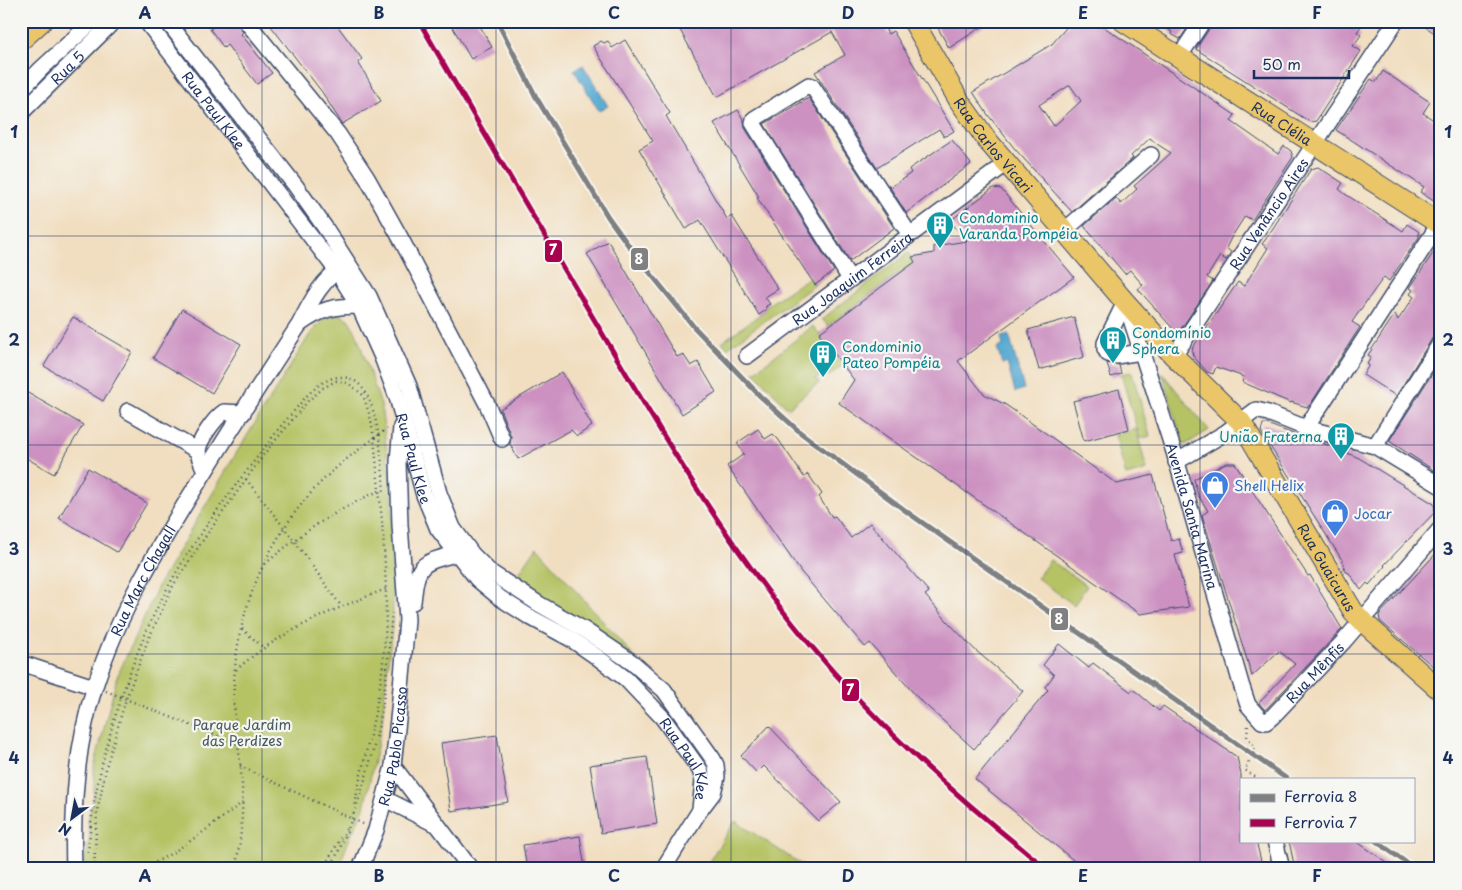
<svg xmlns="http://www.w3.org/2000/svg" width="1462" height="890" viewBox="0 0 1462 890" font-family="'Playpen Sans',sans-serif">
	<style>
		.green { fill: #b5c365; stroke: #687962 }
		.water { fill: #55a9d1; stroke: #386c98 }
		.building { fill: #cc91c1; fill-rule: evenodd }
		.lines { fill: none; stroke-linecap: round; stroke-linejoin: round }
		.minor-casing { stroke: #3b496d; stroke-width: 18 }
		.major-casing { stroke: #3b496d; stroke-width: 22 }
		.path { stroke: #3b496d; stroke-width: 2.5; stroke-dasharray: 1 4; stroke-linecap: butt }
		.minor { stroke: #fff; stroke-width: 15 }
		.major { stroke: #eac669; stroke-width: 20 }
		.rail-1-casing { stroke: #f6f6f2; stroke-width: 9 }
		.rail-2-casing { stroke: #f6f6f2; stroke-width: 9 }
		.rail-1 { stroke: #808080; stroke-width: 5 }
		.rail-2 { stroke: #a8034f; stroke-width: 5 }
		.grid { fill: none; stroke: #1b2f5e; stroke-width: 1; stroke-opacity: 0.55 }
		.labels { text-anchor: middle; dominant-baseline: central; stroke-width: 4.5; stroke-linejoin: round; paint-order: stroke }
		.street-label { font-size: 14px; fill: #1b2f5e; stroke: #f6f6f2 }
		.culture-label { font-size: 14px; fill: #0d838f; stroke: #f6f6f2; text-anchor: start }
		.shop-label { font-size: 14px; fill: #366cbe; stroke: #f6f6f2; text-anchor: start }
		.park-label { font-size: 14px; fill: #495b60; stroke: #f6f6f2 }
		.line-badge { stroke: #f6f6f2; stroke-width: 2 }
		.badge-label { font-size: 14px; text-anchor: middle; font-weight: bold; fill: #fff }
		.neatline { fill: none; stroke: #1b2f5e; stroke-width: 2 }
		.grid-label { font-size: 16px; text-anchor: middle; font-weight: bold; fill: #1b2f5e }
	</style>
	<rect width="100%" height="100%" fill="#f6f6f2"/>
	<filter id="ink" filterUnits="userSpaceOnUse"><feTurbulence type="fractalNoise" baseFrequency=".02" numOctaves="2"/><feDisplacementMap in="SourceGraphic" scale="10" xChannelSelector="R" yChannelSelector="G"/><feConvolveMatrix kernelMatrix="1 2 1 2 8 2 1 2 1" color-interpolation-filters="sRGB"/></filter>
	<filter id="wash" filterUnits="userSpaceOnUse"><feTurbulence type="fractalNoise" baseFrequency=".0096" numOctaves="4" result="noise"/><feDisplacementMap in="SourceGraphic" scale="20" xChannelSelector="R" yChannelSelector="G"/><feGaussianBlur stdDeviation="1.12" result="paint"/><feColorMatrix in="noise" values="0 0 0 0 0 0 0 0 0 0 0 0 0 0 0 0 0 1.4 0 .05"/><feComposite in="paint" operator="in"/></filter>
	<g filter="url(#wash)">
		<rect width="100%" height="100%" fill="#f1dec0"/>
		<g class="green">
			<path d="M908,253l7,9 -87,64 -6,-7z"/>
			<path d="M810,277l5,8 -88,63 -5,-6 44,-32v-4z"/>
			<path d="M339,314l9,5 8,13 25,73 11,88 1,127 -6,51 -5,52 -18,85 -15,32 -11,29h-252l-1,-12 5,-19 -2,-17 6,-26v-28l23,-90 42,-93 78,-132 75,-121 13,-13z"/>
			<path d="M813,326l30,39 -14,11 -4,-4 -9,7 3,4 -31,25 -34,-36z"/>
			<path d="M1132,372l18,64 -10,3 -19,-65z"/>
			<path d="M1162,373l47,57 -24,15 -2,-1z"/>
			<path d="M1136,429l11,41 -21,6 -11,-41z"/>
			<path d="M537,547l100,113 -123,-80z"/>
			<path d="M1050,560l37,26 -13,19 -37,-27z"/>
			<path d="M735,821l73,48h-104z"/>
		</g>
		<g class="water">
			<path d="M583,65l25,41 -9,5 -25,-41z"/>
			<path d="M1009,335l15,54 -9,3 -8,-29 -5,1 -5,-16 6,-2 -2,-9z"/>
		</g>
		<g id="blocks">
			<g class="building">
				<path d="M207,21h29l7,11 -2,2 31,39 -15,11 -30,-39 -3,3 -14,-19 2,-1z"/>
				<path d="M267,21h67l28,38 -4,3 23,39 -39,23 -20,-32z"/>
				<path d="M449,21h28l15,26 -21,12z"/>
				<path d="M675,21h206l7,13 5,-3 61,100 -10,6 -5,-8 -62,39 -62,-96 30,-17 -13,-23 -115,65z"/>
				<path d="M934,21h57l-42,27z"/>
				<path d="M1072,21h23l140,94 -4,6 47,33 6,-8 7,5 2,6 -41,63 -7,-4 -14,22 -5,10 5,4 -5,8 -6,-4 -13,21 6,4 -33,49h-6l-36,-41 5,-4 -13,-15 -5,4 -41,-48 32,-28 5,6 16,-15 -3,-3 37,-33 -14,-9 -7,-6 -19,18 2,2 -61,54 -57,-63 -27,-34 -15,-23 79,-48zM1070,85l11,16 -27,25 -15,-21z"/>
				<path d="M1155,21h37l-12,18 -9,-5 1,-2z"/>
				<path d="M1212,21h153l-8,11 4,3 -8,11 8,5 -45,70 -6,1 -114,-73 15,-23z"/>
				<path d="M1416,21h25v16z"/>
				<path d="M625,40l45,73 -4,3 61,103 5,-3 46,73 -13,8 5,7 -4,2v4l-7,5 -59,-95 -14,9 -47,-80 14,-8 -60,-95 8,-5 3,2 4,-2 4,7z"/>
				<path d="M1383,71l47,31 -7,11 18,12v81l-21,-14 4,-5 -88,-57 35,-51 5,3z"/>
				<path d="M809,98l85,130 -44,33 -86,-137z"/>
				<path d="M738,110l6,11 1,7 89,143 -19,14 -58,-87 2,-1 -45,-74z"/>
				<path d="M952,140l19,24 -65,49 -18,-29 3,3 20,-14 -2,-4z"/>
				<path d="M1318,167l25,16 -4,6 6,5 58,37 4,-7 11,7 1,2v4l-30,44 -5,-4 -21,29 -11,16 8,5 -50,78 -3,2 -16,-5v1l-49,-21 2,-5 -28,-10 -3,7 -6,-2 -14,-16 -1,-5 1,-4 45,-65 6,4 24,-38 -6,-4 4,-5 45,-70z"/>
				<path d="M993,188l8,1 73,88 -116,84 26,33 22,11 111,79 36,-9 18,66 8,-2 4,14 -8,2 14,52 -49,7 -301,-211 15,-23 -35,-47 96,-71 -3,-5 22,-4v-7l33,-5 -17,-20z"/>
				<path d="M608,241l69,116 6,-3 8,12 7,-4 18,30 -34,22 -95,-160z"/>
				<path d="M1441,241v92l-8,4 -37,59 -33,-21 6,-10 -2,-1 4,-7 -3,-2 27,-41 3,6 16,-23 -4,-3 3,-4 -3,-2z"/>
				<path d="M182,309l59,35 -29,49 -59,-35z"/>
				<path d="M73,317l59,35 -29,49 -59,-35z"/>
				<path d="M1074,317l10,40 -45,13 -11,-40z"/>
				<path d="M1441,360v113l-6,-4 -1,2 -2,-2 -43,-28z"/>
				<path d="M1107,363l12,2 2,9 -10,3z"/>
				<path d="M562,372l30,54 -15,10 -6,-6 -53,29 -8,-15 1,-8 -11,-27z"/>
				<path d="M21,389l62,36 -29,49 -33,-19z"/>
				<path d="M1119,389l10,40 -45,12 -11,-40z"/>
				<path d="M1263,424h4l34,13 17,4 41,17 75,46 1,8 -51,53 1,1 -16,19 -2,-2 -6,7 -12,-17 -4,-2 -1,-8 -83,-131z"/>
				<path d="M758,429l7,10 8,-5 5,5 26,38 4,-3 14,20 -3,3 13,20 3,-1 16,22 19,-15 59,69 -4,3 23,27 26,27 49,42 -49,58 -57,-52 -47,-54 -5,4 -64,-75 -74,-106 17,-12 -7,-11z"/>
				<path d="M1226,463h9l20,32 53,81 2,-1 32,54 -77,81 -6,-7 36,-39 -16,-13 -27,25 -50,-161 6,-4 -10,-16 -4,-16z"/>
				<path d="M88,468l59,35 -30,49 -58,-34z"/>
				<path d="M1441,548v125l-61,-52 -1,-6z"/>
				<path d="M1059,644l30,24 4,-5 38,29 2,-3 26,22 4,-5 74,51 4,18v66h15l7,28h-179l-109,-90 73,-89 -3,-3 9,-12 -11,-10z"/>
				<path d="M769,726l72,76 -23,19 -54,-55 -7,7 -16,-17z"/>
				<path d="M497,735l11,67 -57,9 -10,-68z"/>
				<path d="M647,757l10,67 -56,9 -11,-68z"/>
				<path d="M580,836l5,33h-58l-4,-24z"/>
				<path d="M1289,841h67l40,28h-101z"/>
			</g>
		</g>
	</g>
	<g filter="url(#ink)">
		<use href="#blocks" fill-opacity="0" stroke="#3b496d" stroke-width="1"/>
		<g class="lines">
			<g class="minor-casing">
				<g id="minor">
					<path id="s1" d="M146,21l191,250 22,35 23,51 15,40 27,98 14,34 39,50 23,19 28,18 43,23 26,18 29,22 36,38 38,53 3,11 -3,28"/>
					<path d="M167,21l128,164 31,44 43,67 40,90 30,107 14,35 19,26 18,18 49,32 44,25 50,34 31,27 49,69 3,6 1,12 -4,16 -13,17 -37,59"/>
					<path d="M246,21l92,113 29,44 34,61 86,165 15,35"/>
					<path d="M1179,57l24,-36"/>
					<path d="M21,90l20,-21 52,-48"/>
					<path id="s2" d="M21,113l93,-92"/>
					<path d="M1064,231l87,-76"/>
					<path d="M850,279l-97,-156 1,-4 55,-34 3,1 98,149"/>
					<path d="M1125,302l-20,41v6l3,5 8,2 25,-4"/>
					<path id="s3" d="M1127,307l47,145 67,232 7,21 14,16 4,1 6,-5 72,-76 97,-113"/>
					<path d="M300,324c21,-15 34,-18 59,-18"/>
					<path id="s4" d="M747,356l260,-193"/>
					<path id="s5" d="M1174,356l222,-335"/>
					<path d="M128,411l70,40"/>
					<path d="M1306,428l135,-207"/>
					<path d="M1375,446l66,-104"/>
					<path d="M1176,462l49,-29 31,-23 12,3 38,15 69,18 66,40"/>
					<path d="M205,471c-2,-6 -6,-12 -7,-19 0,-11 17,-34 26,-40l19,1"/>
					<path d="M413,602c4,-37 6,-39 43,-48"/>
					<path d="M21,663l73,24"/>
					<path d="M393,766l78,103"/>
					<path d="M385,799l48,24"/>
					<path d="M1275,841l7,28"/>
					<path id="s6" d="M74,869c-2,-61 2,-125 21,-183 24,-75 65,-142 106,-208 32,-52 65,-103 98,-153 12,-23 22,-45 45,-59"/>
					<path id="s7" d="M360,869l16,-39 17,-64 6,-56 8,-90 -7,-95 -2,-64 3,-34"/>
				</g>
			</g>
			<g class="major-casing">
				<g id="major">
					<path id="s8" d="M913,21l47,81 27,38 138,162 49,54 67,66 112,189 8,9 80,71"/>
					<path id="s9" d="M1123,21l318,204"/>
					<path d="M21,40l21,-19"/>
				</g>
			</g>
			<g class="path">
				<path d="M246,479l47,60 48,67"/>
				<path d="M265,564c35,-30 72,-55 114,-73"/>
				<path d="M242,629l22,19"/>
				<path d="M236,670c44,-39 96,-60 150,-81"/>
				<path d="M106,691l131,53"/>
				<path d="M1248,726l-1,11 8,10 -10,23 13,9"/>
				<path d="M240,766l125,59"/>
				<path d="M88,852c2,-16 3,-33 6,-49 11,-59 29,-118 53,-173 23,-54 56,-101 91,-148 17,-21 32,-43 49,-63 12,-13 24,-32 41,-39 7,-4 17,-4 25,0 27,13 29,86 31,113"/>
				<path d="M94,869l3,-56 10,-49 19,-65 22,-59 25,-54 30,-46 61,-86 44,-53 15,-13 13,-7 12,2 15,12 7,21 4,22c7,75 17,150 9,224 -5,50 -20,97 -29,146"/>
				<path d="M142,869c37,-17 69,-43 101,-67"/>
				<path d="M235,869c7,-32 9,-65 6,-98 -2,-23 -6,-45 -7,-68 -3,-82 31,-164 88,-222 20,-20 43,-36 65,-52"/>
				<path d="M323,869l23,-40"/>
				<path d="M330,869c25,-50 42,-106 52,-160 5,-32 7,-64 10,-96"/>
			</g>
			<use href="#minor" class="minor"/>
			<use href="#major" class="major"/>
			<g class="rail-1-casing">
				<g id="rail-1">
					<path d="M497,21l39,76 72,120 26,36 60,74 66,69 41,37 109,81 377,265"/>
					<path d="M1376,841l39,28"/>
				</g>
			</g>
			<g class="rail-2-casing">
				<path id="rail-2" d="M419,21c58,101 117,200 176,300 65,110 130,221 212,320 71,86 153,159 240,228"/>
			</g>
			<use href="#rail-1" class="rail-1"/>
			<use href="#rail-2" class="rail-2"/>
		</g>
	</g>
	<path class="grid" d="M262,21v848M496,21v848M731,21v848M966,21v848M1200,21v848M21,236h1420M21,445h1420M21,654h1420"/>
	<defs>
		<g id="building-pin" transform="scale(1.4375)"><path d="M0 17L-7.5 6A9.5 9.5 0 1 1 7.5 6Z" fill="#0f9aa8" stroke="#f6f6f2"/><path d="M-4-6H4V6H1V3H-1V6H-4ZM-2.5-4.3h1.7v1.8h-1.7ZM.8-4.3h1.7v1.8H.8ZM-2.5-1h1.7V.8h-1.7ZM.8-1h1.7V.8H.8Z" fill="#fff"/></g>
		<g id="shop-pin" transform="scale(1.4375)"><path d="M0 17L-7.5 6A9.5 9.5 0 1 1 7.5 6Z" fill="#3f7fe0" stroke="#f6f6f2"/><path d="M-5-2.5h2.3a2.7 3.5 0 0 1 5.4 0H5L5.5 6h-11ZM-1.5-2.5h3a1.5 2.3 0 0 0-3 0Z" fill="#fff"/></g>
	</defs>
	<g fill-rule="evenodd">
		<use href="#building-pin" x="940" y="225"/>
		<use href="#building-pin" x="1113" y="340"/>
		<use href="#building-pin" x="823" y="354"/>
		<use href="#building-pin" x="1341" y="436"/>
		<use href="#shop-pin" x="1215" y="485"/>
		<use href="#shop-pin" x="1335" y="513"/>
	</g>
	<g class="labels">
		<g class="street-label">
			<text stroke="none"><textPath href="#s2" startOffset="65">Rua 5</textPath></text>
			<text stroke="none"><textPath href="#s1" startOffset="112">Rua Paul Klee</textPath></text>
			<text stroke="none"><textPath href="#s9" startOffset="189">Rua Clélia</textPath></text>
			<text stroke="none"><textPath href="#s8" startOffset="148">Rua Carlos Vicari</textPath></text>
			<text stroke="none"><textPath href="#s5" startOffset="171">Rua Venâncio Aires</textPath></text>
			<text stroke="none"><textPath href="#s4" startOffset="131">Rua Joaquim Ferreira</textPath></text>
			<text stroke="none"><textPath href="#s1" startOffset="518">Rua Paul Klee</textPath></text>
			<text stroke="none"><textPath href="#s3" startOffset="219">Avenida Santa Marina</textPath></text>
			<text stroke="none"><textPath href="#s8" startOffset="689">Rua Guaicurus</textPath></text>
			<text stroke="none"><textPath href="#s6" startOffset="301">Rua Marc Chagall</textPath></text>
			<text stroke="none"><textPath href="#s3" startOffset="511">Rua Mênfis</textPath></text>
			<text stroke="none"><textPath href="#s7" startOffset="128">Rua Pablo Picasso</textPath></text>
			<text stroke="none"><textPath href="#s1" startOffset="938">Rua Paul Klee</textPath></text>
		</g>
		<g class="culture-label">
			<text x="959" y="217">Condominio<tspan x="959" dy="16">Varanda Pompéia</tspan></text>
			<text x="1132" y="332">Condomínio<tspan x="1132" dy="16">Sphera</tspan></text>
			<text x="842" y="346">Condominio<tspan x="842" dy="16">Pateo Pompéia</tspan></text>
			<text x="1322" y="436" text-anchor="end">União Fraterna</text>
		</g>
		<g class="shop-label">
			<text x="1234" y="485">Shell Helix</text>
			<text x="1354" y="513">Jocar</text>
		</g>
		<g class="park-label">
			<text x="242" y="724">Parque Jardim<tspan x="242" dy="16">das Perdizes</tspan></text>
		</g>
	</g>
	<g class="line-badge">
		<rect x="544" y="239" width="19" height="24" rx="5" fill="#a8034f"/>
		<rect x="630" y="247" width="19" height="24" rx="5" fill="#808080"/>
		<rect x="1050" y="607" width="19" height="24" rx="5" fill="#808080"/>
		<rect x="841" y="678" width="19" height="24" rx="5" fill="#a8034f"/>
	</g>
	<g class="badge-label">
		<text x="553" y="255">7</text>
		<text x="639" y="264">8</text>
		<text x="1059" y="624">8</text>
		<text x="850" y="695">7</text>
	</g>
	<rect width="1462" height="890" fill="none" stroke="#f6f6f2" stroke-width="55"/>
	<rect x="1240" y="778" width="175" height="65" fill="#f6f6f2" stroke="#9ea6b7"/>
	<rect x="1250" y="794" width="25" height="8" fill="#808080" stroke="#9ea6b7"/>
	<text x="1284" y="802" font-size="15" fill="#1b2f5e">Ferrovia 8</text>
	<rect x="1250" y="819" width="25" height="8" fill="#a8034f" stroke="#9ea6b7"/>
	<text x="1284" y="828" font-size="15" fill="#1b2f5e">Ferrovia 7</text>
	<g transform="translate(72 818) rotate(212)" stroke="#f6f6f2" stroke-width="4" paint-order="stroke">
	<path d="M0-4L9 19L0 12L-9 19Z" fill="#1b2f5e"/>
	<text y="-8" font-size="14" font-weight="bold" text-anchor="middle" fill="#1b2f5e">N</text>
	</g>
	<path d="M1254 70v8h95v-8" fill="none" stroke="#1b2f5e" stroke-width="2.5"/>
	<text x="1262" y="70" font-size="15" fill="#1b2f5e" stroke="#f6f6f2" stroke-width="4" paint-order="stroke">50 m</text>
	<rect x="28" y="28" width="1406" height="834" class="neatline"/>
	<g class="grid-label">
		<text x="145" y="19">A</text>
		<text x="379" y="19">B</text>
		<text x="614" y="19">C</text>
		<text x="848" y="19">D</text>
		<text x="1083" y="19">E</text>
		<text x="1317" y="19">F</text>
		<text x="14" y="138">1</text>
		<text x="1448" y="138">1</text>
		<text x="14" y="346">2</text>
		<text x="1448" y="346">2</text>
		<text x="14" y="555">3</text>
		<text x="1448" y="555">3</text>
		<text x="14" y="764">4</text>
		<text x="1448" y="764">4</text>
		<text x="145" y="882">A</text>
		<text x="379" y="882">B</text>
		<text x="614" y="882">C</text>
		<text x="848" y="882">D</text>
		<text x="1083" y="882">E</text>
		<text x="1317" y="882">F</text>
	</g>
</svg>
